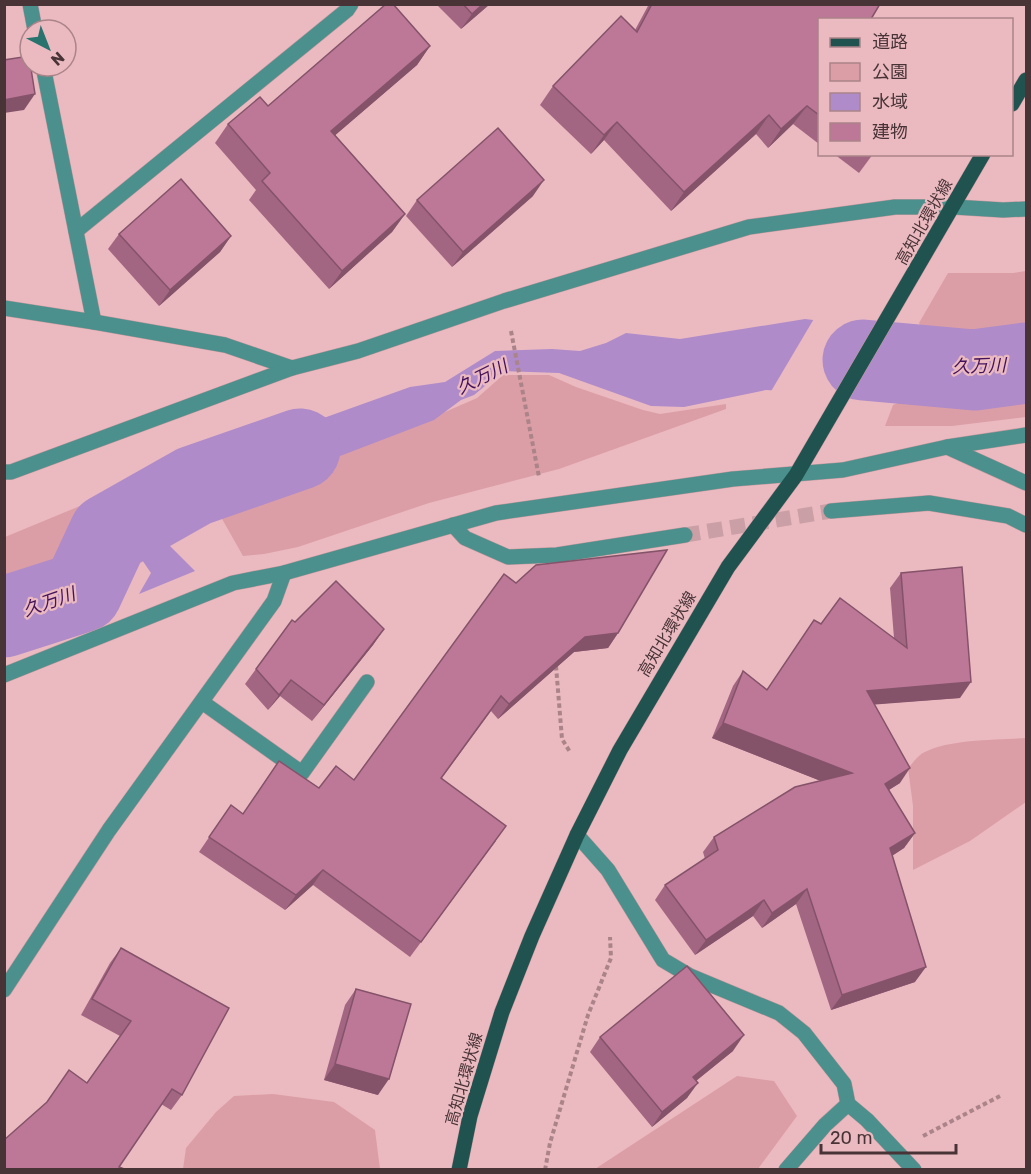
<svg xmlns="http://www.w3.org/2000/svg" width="1031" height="1174" viewBox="0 0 1031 1174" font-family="Rubik,'Noto Sans JP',sans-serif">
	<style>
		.green { fill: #dc9ea6 }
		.water { fill: #af8bc9 }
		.pier { fill: #ebbac0 }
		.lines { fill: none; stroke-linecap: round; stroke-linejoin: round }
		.river { stroke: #af8bc9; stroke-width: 81 }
		.minor-tunnel { stroke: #ca9fa5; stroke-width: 15; stroke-dasharray: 15 8; stroke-linecap: butt }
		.minor-casing { stroke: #c49a9f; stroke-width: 16 }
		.major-casing { stroke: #c49a9f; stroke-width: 16 }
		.path { stroke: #aa8489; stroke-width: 4; stroke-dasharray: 4.5 3; stroke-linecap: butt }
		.minor { stroke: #4b908c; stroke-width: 15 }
		.major { stroke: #20524f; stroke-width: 15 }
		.wall { fill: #a36682 }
		.shaded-wall { fill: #84536a }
		.building { fill: #bd7797; stroke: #84536a; stroke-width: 1.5 }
		.labels { text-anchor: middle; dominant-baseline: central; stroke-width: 4.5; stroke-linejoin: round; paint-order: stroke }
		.street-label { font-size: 16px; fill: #483437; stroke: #ebbac0 }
		.water-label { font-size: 18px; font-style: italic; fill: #43125c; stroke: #ebbac0 }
	</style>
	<rect width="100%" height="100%" fill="#ebbac0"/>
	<g class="green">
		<path d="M1026,271v85l-38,5 -11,-6 -40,-1 -18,-31 29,-50h65z"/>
		<path d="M503,375h46l27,12 67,23 17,4 66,-10v5l-167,60 -130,34 -131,44 -34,7 -21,2 -26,-46 12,-15 200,-76 48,-21z"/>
		<path d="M1026,376v41l-74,9h-67l8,-21 39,-16z"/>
		<path d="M121,489l9,6 -47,18 -3,53 -75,26v-55z"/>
		<path d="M1026,738v64l-56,39 -57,29v-64l-5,-38c5,-5 11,-14 17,-16 25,-13 73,-12 101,-14z"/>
		<path d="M737,1076l37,5 23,35 -39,53h-162l2,-2z"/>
		<path d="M273,1094l61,8 41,28 5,39h-197l3,-21 30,-36 18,-16z"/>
	</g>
	<g class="water">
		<path d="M805,319l107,13 21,26 36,6 12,12 -39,6 -38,16 -138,-8 -82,17 -33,-1 -92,-33 -56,-2 -29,24 -13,5 -27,20 -227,87 -25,-38 228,-82 35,-5 50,-31 57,-2 28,2 26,-8 20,-10 54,6z"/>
		<path d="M137,488l22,47 36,36 -56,23 12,-21 -13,-19 -31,26 3,19 -105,40v-38l71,-26 12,-28 -12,-25z"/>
	</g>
	<path class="pier" d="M815,317l98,12 16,19 -32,53 -127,-8z"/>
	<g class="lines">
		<g class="river">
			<path d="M863,360l111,10 52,-7"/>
			<path d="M4,617l78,-25 27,-58 85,-48 106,-37"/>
		</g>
		<path class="minor-tunnel" d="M685,535l146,-24"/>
		<g class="minor-casing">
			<g id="minor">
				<path d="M30,4l5,26"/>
				<path d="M43,66l51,256"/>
				<path d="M76,231l271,-221 4,-6"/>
				<path d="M4,308l90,14 131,23 67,23"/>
				<path d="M947,447l79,36"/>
				<path d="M4,472h7l281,-104 66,-17 146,-50 245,-74 146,-20h59l49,3 23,-1"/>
				<path d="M831,511l98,-8 79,13 18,9"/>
				<path d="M453,525l12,13 43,19 49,-2 128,-20"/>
				<path d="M4,675l229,-92 51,-10 212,-60 237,-34 110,-9 104,-23 79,-12"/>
				<path d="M202,702l100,71 65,-91"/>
				<path d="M577,835l31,35 55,90 27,16 89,37 25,20 40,51 4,20 19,16 47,50"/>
				<path d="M4,990l105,-160 165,-229 10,-28"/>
				<path d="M786,1170l39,-45 23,-21"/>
			</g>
		</g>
		<g class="major-casing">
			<g id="major">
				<path d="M1012,104l14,-24"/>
				<path d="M459,1170l11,-54 32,-104 30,-76 45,-101 43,-85 108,-183 68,-92 187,-321"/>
			</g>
		</g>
		<g class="path">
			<path d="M511,331l28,146"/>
			<path d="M556,666l6,73 8,13"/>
			<path d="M923,1136l77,-40"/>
			<path d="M545,1170l5,-27 38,-128 23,-57 -1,-21"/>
		</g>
		<use href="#minor" class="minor"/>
		<use href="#major" class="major"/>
	</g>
	<g class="wall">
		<path d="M436,4h54l-29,25z"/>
		<path d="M649,4h231l-61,16v124l-26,-20 -25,24 -12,-14 -85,77 -67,-71 -13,14 -51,-49 13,-19 82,-56z"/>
		<path d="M430,46l-13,19 -82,70 70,79 -13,18 -63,57 -80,-89 7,-10 -41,-47 13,-19 40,-18z"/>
		<path d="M834,154h39l-14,19z"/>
		<path d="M533,196l-81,71 -46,-51 11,-16z"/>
		<path d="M119,234l112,2 -11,16 -61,54 -51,-57z"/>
		<path d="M901,573l59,125 -86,6 26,79 -11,7 26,43 -11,15 -12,8 23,126 -84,28 -35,-106 -34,24 -9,-12 -58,39 -40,-55 10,-15 40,-26 -2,-7 11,-15 107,-56 -109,-43 21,-52 10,-15 24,18 54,-65 73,14 -4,-50z"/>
		<path d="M516,583l102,50 -10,15 -34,4 -76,67 -7,-8 -49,67 54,63 -86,116 -97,-72 -28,25 -86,-58 32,-47 12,9 76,-26 35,-8z"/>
		<path d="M295,622l89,7 -11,16 -61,76 -32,-25 -12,14 -23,-26 11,-15z"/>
		<path d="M121,948l61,147 -11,15 -10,-6 -157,66 83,-87 33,-47 -39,-21 29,-52z"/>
		<path d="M356,989l22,106 -54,-15 21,-75z"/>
		<path d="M600,1037l133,14 -37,30 -9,17 -35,29 -62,-75z"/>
	</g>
	<g class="shaded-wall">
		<path d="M483,4h7l-29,25 11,-15z"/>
		<path d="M430,46l-13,19 -99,85 13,-19z"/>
		<path d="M35,94l-11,16 -20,3v-13z"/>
		<path d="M807,106l-14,18 -25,24 13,-19z"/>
		<path d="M769,115l-13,19 -85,77 13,-19z"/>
		<path d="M617,122l-13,18 -13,14 13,-19z"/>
		<path d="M544,180l-11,16 -81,71 11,-15z"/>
		<path d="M405,214l-13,18 -63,57 13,-18z"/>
		<path d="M231,236l-11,16 -61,54 11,-16z"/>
		<path d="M384,629l-11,16 -61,76 12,-16z"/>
		<path d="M618,633l-10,15 -34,4 -76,67 11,-15 76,-67z"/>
		<path d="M291,680l-11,16 -12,14 11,-15z"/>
		<path d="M971,682l-11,16 -104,8 11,-15z"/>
		<path d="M723,723l129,50 -11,16 -129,-51z"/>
		<path d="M910,768l-10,15 -26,16 11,-15z"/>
		<path d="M915,833l-11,15 -25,16 11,-16z"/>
		<path d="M323,870l-10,15 -28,25 11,-15z"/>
		<path d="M807,889l-11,15 -34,24 10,-15z"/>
		<path d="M764,900l-11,16 -58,39 11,-15z"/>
		<path d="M926,967l-11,15 -84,28 11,-15z"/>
		<path d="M744,1035l-11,16 -51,41 11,-15z"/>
		<path d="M335,1064l54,15 -11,16 -54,-15z"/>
		<path d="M698,1083l-11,15 -35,29 10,-15z"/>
	</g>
	<g class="building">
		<path d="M386,4h7l37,42 -99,85 74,83 -63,57 -80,-90 8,-8 -42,-49 32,-27 8,9z"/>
		<path d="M463,4h20l-11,10z"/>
		<path d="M652,4h228l-9,15 1,1h-53v95l-12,-9 -26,23 -12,-14 -85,77 -67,-70 -13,13 -51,-49 68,-70 16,16z"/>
		<path d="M29,56l6,38 -31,6v-40z"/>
		<path d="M498,128l46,52 -81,72 -46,-52z"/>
		<path d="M181,179l50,57 -61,54 -51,-56z"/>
		<path d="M667,550l-49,83 -33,4 -76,67 -8,-8 -60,82 65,48 -85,116 -98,-72 -27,25 -87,-58 22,-32 12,9 36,-53 40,27 17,-22 18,14 150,-206 12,9 20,-18z"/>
		<path d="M962,567l9,115 -104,9 43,77 -25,16 30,49 -25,15 36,119 -84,28 -35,-106 -35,24 -8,-13 -58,40 -41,-55 53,-35 -4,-13 81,-50 57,-14 -129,-50 20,-52 24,19 47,-70 7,4 19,-26 67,50 -6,-75z"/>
		<path d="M336,581l48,48 -60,76 -33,-25 -12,15 -23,-26 36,-49 3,2z"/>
		<path d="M121,948l108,60 -47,87 -10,-6 -53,78 8,3h-123v-30l43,-38 22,-32 18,13 44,-62 -39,-22z"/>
		<path d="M687,966l57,69 -51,42 5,6 -36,29 -62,-75z"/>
		<path d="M356,989l55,15 -22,75 -54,-15z"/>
	</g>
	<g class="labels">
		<g class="street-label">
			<text transform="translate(924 222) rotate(-60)">高知北環状線</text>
			<text transform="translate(667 634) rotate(-59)">高知北環状線</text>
			<text transform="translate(464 1079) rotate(-74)">高知北環状線</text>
		</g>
		<g class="water-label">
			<text transform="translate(979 366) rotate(-2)">久万川</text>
			<text transform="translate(482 377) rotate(-26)">久万川</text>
			<text transform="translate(49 602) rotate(-19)">久万川</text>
		</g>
	</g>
	<rect width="1031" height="1174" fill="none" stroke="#483437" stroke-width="12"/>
	<rect x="818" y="18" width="195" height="138" fill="#ebbac0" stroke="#aa8489" stroke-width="1.5"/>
	<rect x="830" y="38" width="30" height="9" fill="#20524f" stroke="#aa8489" stroke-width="1.5"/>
	<text x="872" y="48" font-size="18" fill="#483437">道路</text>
	<rect x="830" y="63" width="30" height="18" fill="#dc9ea6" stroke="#aa8489" stroke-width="1.5"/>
	<text x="872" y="78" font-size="18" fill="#483437">公園</text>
	<rect x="830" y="93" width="30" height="18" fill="#af8bc9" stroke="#aa8489" stroke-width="1.5"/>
	<text x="872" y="108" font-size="18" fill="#483437">水域</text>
	<rect x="830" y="123" width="30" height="18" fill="#bd7797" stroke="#aa8489" stroke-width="1.5"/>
	<text x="872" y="138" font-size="18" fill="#483437">建物</text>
	<g transform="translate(48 48) rotate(138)"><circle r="28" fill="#ebbac0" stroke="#aa8489" stroke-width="1.5"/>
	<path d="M0-4.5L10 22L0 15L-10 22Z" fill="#29736f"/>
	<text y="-9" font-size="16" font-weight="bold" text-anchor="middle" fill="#483437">N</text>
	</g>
	<path d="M821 1144v9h135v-9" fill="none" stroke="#483437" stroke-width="3"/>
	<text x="830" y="1144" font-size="18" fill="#483437" stroke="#ebbac0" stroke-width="4.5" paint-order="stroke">20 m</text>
</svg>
